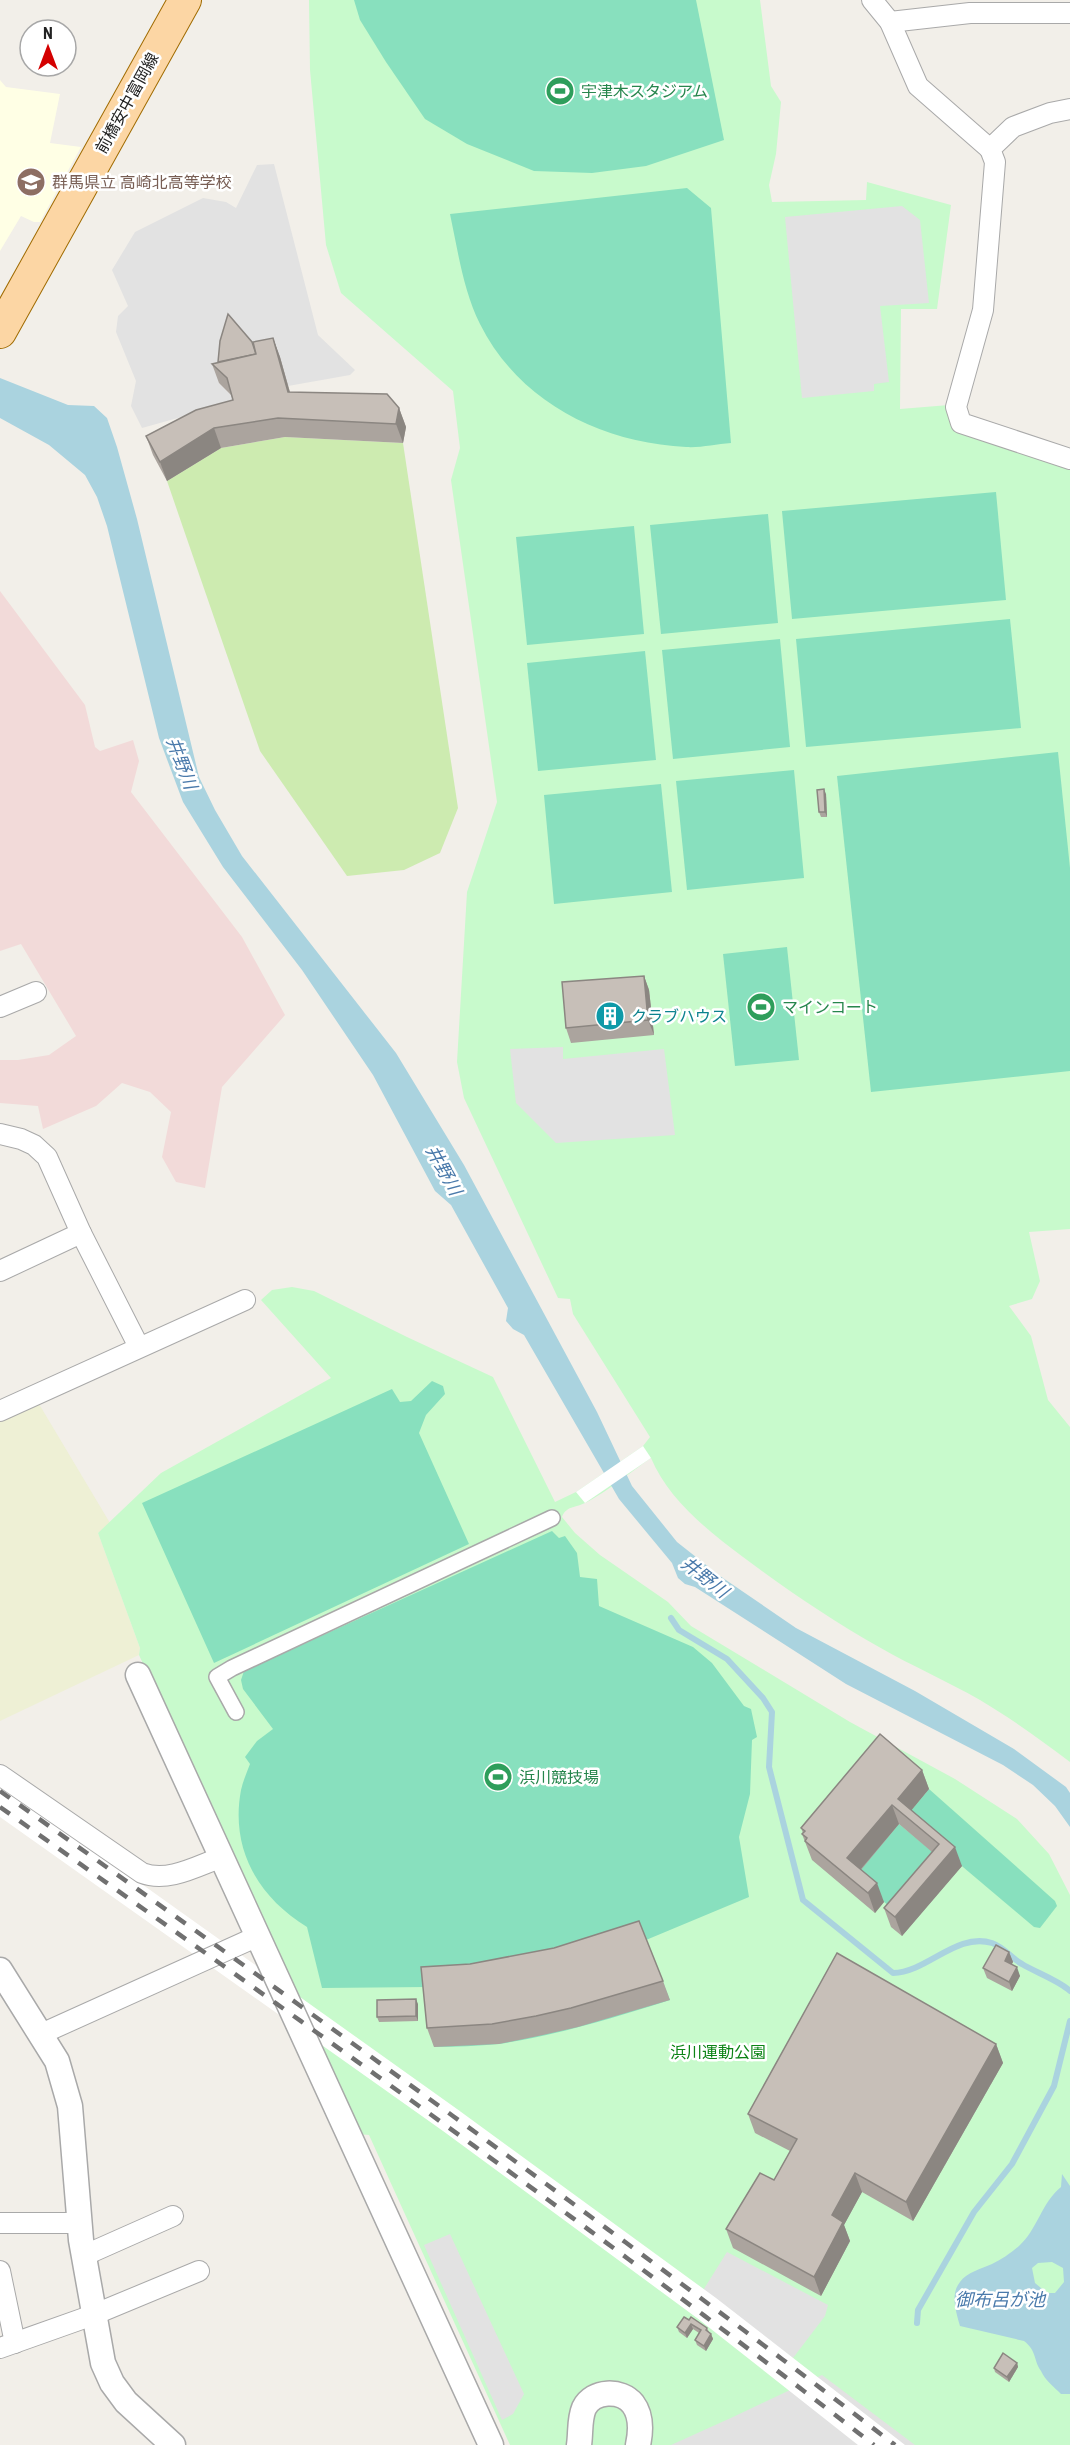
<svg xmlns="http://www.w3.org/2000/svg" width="1070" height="2445" viewBox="0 0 1070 2445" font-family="'Roboto Condensed','Noto Sans JP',sans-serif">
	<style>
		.commercial { fill: #f2dad9 }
		.education { fill: #ffffe5 }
		.farmland { fill: #eef0d5 }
		.grass { fill: #cdebb0 }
		.park { fill: #c8facc }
		.pitch { fill: #88e0be }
		.parking { fill: #e2e2e2 }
		.water { fill: #aad3df; fill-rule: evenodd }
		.pier { fill: #fff }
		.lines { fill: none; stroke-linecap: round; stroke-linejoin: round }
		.stream { stroke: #aad3df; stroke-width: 6 }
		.pedestrian-casing { stroke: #a9a9a9; stroke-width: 18 }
		.minor-casing { stroke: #a9a9a9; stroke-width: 22 }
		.tertiary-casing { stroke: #a9a9a9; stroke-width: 27 }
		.primary-casing { stroke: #a06b00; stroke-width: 34 }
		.pedestrian { stroke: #fff; stroke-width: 15 }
		.minor { stroke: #fff; stroke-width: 20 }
		.tertiary { stroke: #fff; stroke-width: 24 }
		.primary { stroke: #fcd6a4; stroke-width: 32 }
		.rail { stroke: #707070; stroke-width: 4.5; stroke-dasharray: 12 12; stroke-linecap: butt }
		.wall { fill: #aba49e }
		.shaded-wall { fill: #8b8681 }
		.building { fill: #c7bfb8; stroke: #8b8681; stroke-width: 1.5 }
		.labels { text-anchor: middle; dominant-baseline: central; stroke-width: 5; stroke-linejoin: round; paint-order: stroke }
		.leisure-label { font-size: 16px; fill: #27864d; stroke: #fff; text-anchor: start }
		.street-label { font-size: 16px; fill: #222; stroke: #fff }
		.education-label { font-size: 16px; fill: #785e54; stroke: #fff; text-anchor: start }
		.culture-label { font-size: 16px; fill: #0d838f; stroke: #fff; text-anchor: start }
		.park-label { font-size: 16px; fill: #0c8416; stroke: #fff }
		.water-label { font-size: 18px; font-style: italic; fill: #4a7aab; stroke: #fff }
	</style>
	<rect width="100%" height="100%" fill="#f2efe9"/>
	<path class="commercial" d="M0,591l85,114 10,42 5,4 33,-11 6,21 -8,31 111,145 43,78 -63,72 -17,101 -29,-6 -14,-25 9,-45 -21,-20 -28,-9 -26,23 -53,23 -5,-23 -38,-3v-43h18l31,-5 27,-19 -55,-92 -21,7z"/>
	<path class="education" d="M0,80l6,7 54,7 -10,49 31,4 -41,75h-6l-13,-6 -21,35z"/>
	<path class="farmland" d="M39,1404l71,119 -12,10 42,115 -1,7 -139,66v-299z"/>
	<path class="grass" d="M285,437l118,6 55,365 -18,45 -36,17 -57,6 -87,-125 -93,-270 54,-33z"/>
	<path class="park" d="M309,0h451l11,86 10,16 -5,52 -7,31 3,17 94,-2 1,-18 84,23 -14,104h-36l-1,100 49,-4v13l8,13 113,37v761l-41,3 11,49 -8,18 -23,7 22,30 17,64 22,27v335c-29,-22 -58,-43 -90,-62 -33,-19 -68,-34 -101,-53 -48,-27 -92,-57 -136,-90 -35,-26 -75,-58 -92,-99 -19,13 -47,36 -66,45 -10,5 -19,3 -23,14l13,16 25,22 68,47 23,24 159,96 105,57 62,40 32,35 21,41v550h-560l-141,-310 -11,-1 -219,-479 1,-7 -42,-115 63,-60 170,-95 -70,-78 11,-10 20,-3 22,4 93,46 86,40 62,125 21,-10 67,-46 7,-9 -77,-123 -3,-15 -12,-1 -94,-200 -7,-36 10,-170 30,-90 -46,-322 9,-32 -7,-57 -112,-98 -15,-48 -16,-175z"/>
	<g class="pitch">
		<path d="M354,0h342l28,140 -78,26 -54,7 -58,-2 -67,-27 -42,-25 -39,-57 -26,-42z"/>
		<path d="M687,188l24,20 20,235c-15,1 -31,5 -45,4 -85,-4 -167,-45 -206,-123 -17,-34 -22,-73 -30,-110z"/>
		<path d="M996,492l10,108 -214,19 -10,-108z"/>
		<path d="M768,514l10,109 -117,11 -11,-109z"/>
		<path d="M634,526l10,108 -117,11 -11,-108z"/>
		<path d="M1010,619l11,109 -215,19 -10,-108z"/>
		<path d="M780,639l10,108 -117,12 -11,-109z"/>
		<path d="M645,651l11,109 -118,11 -11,-108z"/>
		<path d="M1058,752l12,116v203l-199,21 -34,-316z"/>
		<path d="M794,770l10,108 -117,12 -11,-109z"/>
		<path d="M661,784l11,108 -118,12 -10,-109z"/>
		<path d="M787,947l12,113 -64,6 -12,-112z"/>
		<path d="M432,1381l11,5 2,8 -19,21 -7,18 50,111 -255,119 -72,-160 250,-114 8,13 11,-1z"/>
		<path d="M552,1531l7,7 6,-2 12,17 3,24 17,2 2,27 94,41 19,16 32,43 7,3 6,28 -5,3 -2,54 -11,43 10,60 -103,43 24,60c-56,18 -113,35 -171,44 -21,2 -43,3 -65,3l-6,-60 -106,1 -15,-61c-49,-30 -77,-78 -66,-137 2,-9 6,-18 9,-26l-5,-7 12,-16 16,-12 -30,-40 -2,-9 3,-9z"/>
		<path d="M929,1789l126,112 2,5 -17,22 -6,-1 -129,-109z"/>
		<path d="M899,1824l47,39 -45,53 -47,-39z"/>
	</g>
	<g class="parking">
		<path d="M274,164l44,171 37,35 -5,5 -62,11 -69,-3 15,15 1,4 -93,26 -11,-22 5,-25 -20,-49 2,-16 10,-10 -16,-36 23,-38 68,-34 23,4 10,6 21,-43z"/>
		<path d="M902,206l18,14 9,83 -49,3 9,76 -15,2v7l-72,7 -17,-181z"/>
		<path d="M563,1047v12l101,-10 11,86 -119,8 -40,-40 -6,-54z"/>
		<path d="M450,2234l74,160 -11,20 -11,6 -78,-175z"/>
		<path d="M727,2252l101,53 -3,11 -32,42 -91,-66z"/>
		<path d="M822,2375l93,70h-244l62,-28z"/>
	</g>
	<g class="water">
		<path d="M0,378l68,27 26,1 13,12 10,29 20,72 62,258 16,33 27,46 154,197 68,112 133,247 35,74 45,56 43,34 76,52 119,63 99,58 52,38 4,6v34l-15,-21 -22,-21 -30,-20 -157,-81 -151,-97 -10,-3 -7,-6 -6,-15 -53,-64 -95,-164 -11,-6 -7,-8 2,-13 -57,-103 -16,-14 -62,-116 -71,-105 -79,-103 -40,-65 -24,-64 -52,-212 -10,-29 -12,-22 -36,-30 -49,-27z"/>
		<path d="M1062,2174l8,12v208h-9c-7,-7 -16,-14 -20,-23 -8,-12 -4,-20 -17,-30l-64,-15c-4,-14 -10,-32 0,-44 7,-10 21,-13 32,-18 9,-4 19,-11 27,-18 18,-16 23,-44 42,-59zM1052,2262l11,6 1,14 -9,11h-8l-12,-10 -3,-15 6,-5z"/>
	</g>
	<g class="pier">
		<path d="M643,1446l8,12 -66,45 -9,-11z"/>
		<path d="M0,1783l457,326 259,189 189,147h-47l-161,-127 -254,-187 -443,-314z"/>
	</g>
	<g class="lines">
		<g class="stream">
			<path d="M671,1618l8,12 48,29 36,39 9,14 -3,55 34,133 90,73c35,-1 63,-41 99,-30 12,4 19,15 30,21 13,8 38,17 48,27"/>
			<path d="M917,2323l1,-13 56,-98 38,-48 42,-78 16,-65"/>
		</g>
		<g class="pedestrian-casing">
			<path id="pedestrian" d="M236,1712l-19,-35 15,-9 320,-150"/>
		</g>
		<g class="minor-casing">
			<g id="minor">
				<path d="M872,0l18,22 28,64 72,63"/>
				<path d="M890,22l80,-9h100"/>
				<path d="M1070,109l-20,4 -37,14 -23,22 5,13 -12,148 -27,97 5,16 109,36"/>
				<path d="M0,1007l36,-15"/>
				<path d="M0,1134l21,5 13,6 13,12 34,76 58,114"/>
				<path d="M0,1271l81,-38"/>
				<path d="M0,1411l245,-111"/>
				<path d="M0,1775l142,98c26,10 55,-7 80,-16"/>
				<path d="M41,2034l217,-98"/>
				<path d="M0,2223h79"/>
				<path d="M83,2256l90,-40"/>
				<path d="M0,2271l15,72"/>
				<path d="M0,2348l93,-33 106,-44"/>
			</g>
		</g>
		<g class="tertiary-casing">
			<g id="tertiary">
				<path d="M138,1675l353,770"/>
				<path d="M0,1970l57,91 13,45 11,134 22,123 9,20 14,19 47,43"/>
				<path d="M579,2445c2,-13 0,-25 5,-37 9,-18 37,-19 49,-4 9,12 8,27 5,41"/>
			</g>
		</g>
		<g class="primary-casing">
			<path id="primary" d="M0,332l185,-332"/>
		</g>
		<use href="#pedestrian" class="pedestrian"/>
		<use href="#minor" class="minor"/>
		<use href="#tertiary" class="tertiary"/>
		<use href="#primary" class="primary"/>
		<g class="rail">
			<path d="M0,1791c301,215 602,429 895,654"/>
			<path d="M0,1807c294,209 589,417 874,638"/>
		</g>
	</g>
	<g class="wall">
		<path d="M273,338l7,19 10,35 109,16 7,19 -3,16 -118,-6 -64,11 -54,33 -14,-26 -7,-19 87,-36 -2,-5 -12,-12 -7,-19 44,-10z"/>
		<path d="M826,794l1,23h-6l-2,-5z"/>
		<path d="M644,976l5,14 5,45 -83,8 -5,-15z"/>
		<path d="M922,1770l7,19 -18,21 51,56 -60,70 -11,-9 -7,-19 48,-56 -33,-28 -38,46 23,32 -9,11 -63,-53 -10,-26 1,-1 -2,-5z"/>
		<path d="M1009,1952l4,10 -1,2 8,12 -8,15 -25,-13 -4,-10z"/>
		<path d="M663,1981l7,19 -92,27 -35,8 -44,9 -65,3 -7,-19z"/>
		<path d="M418,2004v17l-39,1 -2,-5z"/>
		<path d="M996,2044l7,19 -90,158 -51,-29 -18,33 6,16 -29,55 -88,-48 -7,-19 48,-49 16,-29 -35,-18 -7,-19z"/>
		<path d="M689,2320l18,8 2,4 2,2 2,5 -7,12 -9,-6 -2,-5 4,-7 -6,-4 -6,9 -8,-6 -2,-5z"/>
		<path d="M1017,2363l1,4 -9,15 -14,-10 -1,-4z"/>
	</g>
	<g class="shaded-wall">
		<path d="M273,338l7,19 15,54 -7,-19z"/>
		<path d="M399,408l7,19 -3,16 -7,-19z"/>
		<path d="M214,428l7,20 -54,33 -7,-19z"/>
		<path d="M824,789l2,5 1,23 -2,-5z"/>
		<path d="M644,976l5,14 5,45 -6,-15z"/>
		<path d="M922,1770l7,19 -23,28 -8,-18z"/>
		<path d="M892,1805l7,19 -45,53 -7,-19z"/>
		<path d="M955,1847l7,19 -60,70 -7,-19z"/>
		<path d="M877,1883l7,19 -9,11 -7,-20z"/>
		<path d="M1009,1952l4,10 -5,8 -3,-9z"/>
		<path d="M1017,1967l3,9 -8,15 -3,-9z"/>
		<path d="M416,1999l2,5v17l-2,-5z"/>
		<path d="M996,2044l7,19 -90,158 -7,-19z"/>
		<path d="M855,2173l7,19 -18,33 6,16 -29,55 -7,-19 18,-62z"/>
		<path d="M691,2324l2,5 -6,9 -2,-5z"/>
		<path d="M711,2334l2,5 -7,12 -2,-5z"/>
		<path d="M1017,2363l1,4 -9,15 -2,-5z"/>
	</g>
	<g class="building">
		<path d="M228,314l24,28 4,12 -38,8 2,-21z"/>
		<path d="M273,338l15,54 99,2 12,14 -3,16 -118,-6 -64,10 -54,34 -14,-26 50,-26 37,-10 -6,-22 -15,-14 44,-10 -3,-12z"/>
		<path d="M824,789l1,23h-6l-2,-22z"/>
		<path d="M644,976l4,44 -82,8 -4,-46z"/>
		<path d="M880,1734l42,36 -24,29 57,48 -60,70 -11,-9 55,-64 -47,-39 -45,53 30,25 -9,10 -63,-52 2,-3 -5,-4 3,-3 -4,-3z"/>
		<path d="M639,1921l24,60 -92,27 -35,8 -44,8 -65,4 -6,-61 49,-3 84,-16z"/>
		<path d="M996,1945l13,7 -4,9 12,6 -8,15 -26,-14z"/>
		<path d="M837,1953l159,91 -90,158 -51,-29 -23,42 11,7 -29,55 -88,-48 34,-56 14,7 23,-41 -49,-25z"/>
		<path d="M416,1999v17l-39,1v-17z"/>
		<path d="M684,2317l5,3 2,-3 16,11 -1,2 5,4 -7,12 -9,-6 6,-10 -10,-6 -6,9 -8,-6z"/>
		<path d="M1003,2353l14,10 -10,14 -13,-9z"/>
	</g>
	<defs>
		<g id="stadium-disc" transform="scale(1.5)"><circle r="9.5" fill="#2e9e5b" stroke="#fff"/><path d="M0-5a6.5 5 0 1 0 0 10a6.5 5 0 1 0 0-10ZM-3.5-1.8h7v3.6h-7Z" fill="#fff"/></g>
		<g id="school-disc" transform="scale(1.5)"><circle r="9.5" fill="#8d6e63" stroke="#fff"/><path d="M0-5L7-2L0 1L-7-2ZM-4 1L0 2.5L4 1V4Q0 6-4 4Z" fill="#fff"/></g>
		<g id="building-disc" transform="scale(1.5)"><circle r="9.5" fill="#0f9aa8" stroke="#fff"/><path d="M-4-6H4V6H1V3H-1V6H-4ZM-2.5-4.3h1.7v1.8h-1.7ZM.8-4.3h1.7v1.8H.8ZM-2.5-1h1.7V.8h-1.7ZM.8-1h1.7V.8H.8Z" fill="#fff"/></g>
	</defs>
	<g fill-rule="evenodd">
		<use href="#stadium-disc" x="560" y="91"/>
		<use href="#school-disc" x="31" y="182"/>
		<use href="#stadium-disc" x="761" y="1007"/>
		<use href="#building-disc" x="610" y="1016"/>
		<use href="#stadium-disc" x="498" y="1777"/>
	</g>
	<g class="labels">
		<g class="leisure-label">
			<text x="581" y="91">宇津木スタジアム</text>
			<text x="782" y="1007">マインコート</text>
			<text x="519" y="1777">浜川競技場</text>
		</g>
		<g class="street-label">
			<text transform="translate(127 103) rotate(-61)">前橋安中富岡線</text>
		</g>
		<g class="education-label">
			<text x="52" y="182">群馬県立 高崎北高等学校</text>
		</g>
		<g class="culture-label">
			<text x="631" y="1016">クラブハウス</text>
		</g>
		<g class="park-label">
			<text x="718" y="2052">浜川運動公園</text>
		</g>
		<g class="water-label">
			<text transform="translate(182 763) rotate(69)">井野川</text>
			<text transform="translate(444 1170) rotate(61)">井野川</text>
			<text transform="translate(705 1577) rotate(38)">井野川</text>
			<text x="1000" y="2299">御布呂が池</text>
		</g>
	</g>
	<g transform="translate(48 48)"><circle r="28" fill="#ffffff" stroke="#a7a7a7" stroke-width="1.5"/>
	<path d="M0-4.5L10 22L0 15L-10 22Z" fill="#d40000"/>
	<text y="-9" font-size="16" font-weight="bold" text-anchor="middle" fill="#222222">N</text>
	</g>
</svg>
